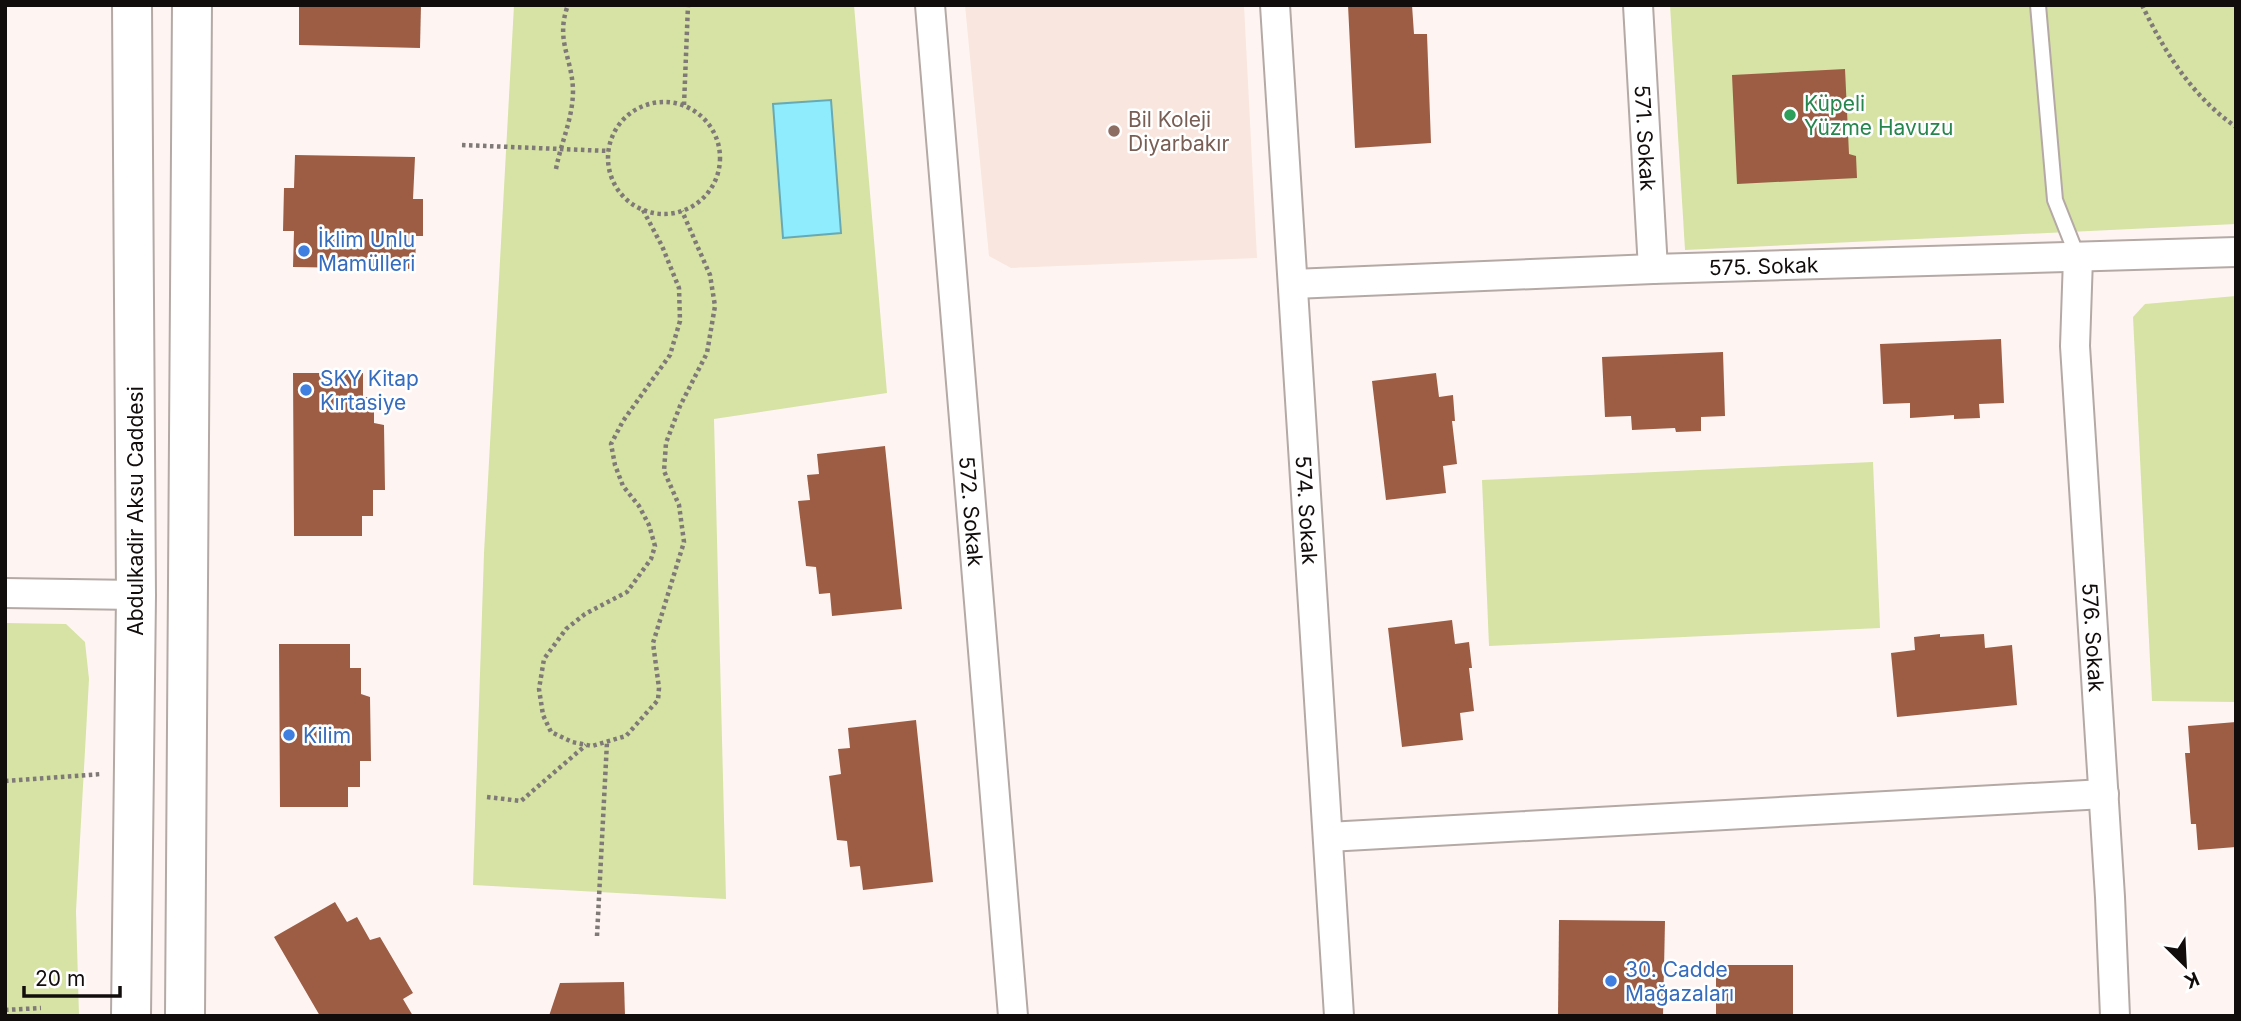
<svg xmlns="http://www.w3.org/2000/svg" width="2241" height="1021" viewBox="0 0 2241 1021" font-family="Inter,sans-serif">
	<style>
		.built { fill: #f9e6df }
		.green { fill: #d6e3a5 }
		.water { fill: #8eecfc; stroke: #68a9b4; stroke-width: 2 }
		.building { fill: #9d5d45 }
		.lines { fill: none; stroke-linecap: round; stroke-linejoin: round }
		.lane-casing { stroke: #b4a9a5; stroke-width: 18 }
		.street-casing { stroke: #b4a9a5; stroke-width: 32 }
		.secondary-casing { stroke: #b4a9a5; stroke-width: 42 }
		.path { stroke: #7f7977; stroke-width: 4.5; stroke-dasharray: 3.5 3.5; stroke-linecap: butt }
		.lane { stroke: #fff; stroke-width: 14 }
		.street { stroke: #fff; stroke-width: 28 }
		.secondary { stroke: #fff; stroke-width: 38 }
		.leisure-dot { fill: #2e9e5b; stroke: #fff; stroke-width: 2.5 }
		.education-dot { fill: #8d6e63; stroke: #fff; stroke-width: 2.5 }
		.shop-dot { fill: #3f7fe0; stroke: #fff; stroke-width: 2.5 }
		.labels { text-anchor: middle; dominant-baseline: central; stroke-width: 5; stroke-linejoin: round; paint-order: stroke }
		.leisure-label { font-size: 21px; fill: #27864d; stroke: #fff; text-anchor: start }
		.education-label { font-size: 21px; fill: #785e54; stroke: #fff; text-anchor: start }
		.street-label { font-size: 21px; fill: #110d0c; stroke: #fff }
		.shop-label { font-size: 21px; fill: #366cbe; stroke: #fff; text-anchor: start }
	</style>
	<rect width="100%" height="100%" fill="#fef5f2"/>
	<path class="built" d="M965,5h279l13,253 -246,10 -22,-12z"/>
	<g class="green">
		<path d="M514,5h340l33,388 -173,26 12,480 -253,-14 11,-332z"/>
		<path d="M1670,5h566v219l-551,26z"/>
		<path d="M2236,296v406l-84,-1 -19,-384 12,-13z"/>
		<path d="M1873,462l7,166 -391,18 -7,-166z"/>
		<path d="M5,623l61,1 19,18 4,37 -13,232 3,105h-74z"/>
	</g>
	<path class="water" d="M831,100l10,133 -58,5 -10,-134z"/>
	<g class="building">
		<path d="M299,5h122l-1,43 -121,-3z"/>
		<path d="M1348,5h64l2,29h13l4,109 -76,5z"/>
		<path d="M1845,69l4,85 7,2 1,22 -120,6 -5,-109z"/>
		<path d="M295,155l120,2 -2,42h10v37h-7l-1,33 -122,-2 1,-36h-11l1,-43h10z"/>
		<path d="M2001,339l3,64 -25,1 1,14 -26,1v-4l-44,3v-15l-27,1 -3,-60z"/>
		<path d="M1723,352l2,64 -24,1v14l-25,1 -1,-4 -43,2 -1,-14 -26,1 -3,-60z"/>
		<path d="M293,373h70v24h11v26l10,2 1,65h-12v26h-11v20h-68z"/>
		<path d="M1436,373l3,24 14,-2 2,26h-3l5,43 -14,2 3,27 -60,7 -14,-119z"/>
		<path d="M885,446l17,163 -70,7 -2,-23 -11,1 -3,-27 -10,-1 -8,-65 12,-1 -3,-25 12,-1 -2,-20z"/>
		<path d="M1452,620l3,24 14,-2 3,26h-3l5,43 -14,2 3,27 -61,7 -14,-119z"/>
		<path d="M1940,634v3l44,-3 1,14 27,-3 5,60 -120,12 -6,-64 24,-3 -1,-13z"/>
		<path d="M279,644h71v24h11v26l9,3 1,64h-11v26h-12v20h-68z"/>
		<path d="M916,720l17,162 -70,8 -3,-24 -10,1 -3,-26 -10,-1 -8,-64 12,-2 -3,-25 12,-1 -2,-20z"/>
		<path d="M2236,722v125l-38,3 -2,-26h-5l-6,-71h5l-2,-27z"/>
		<path d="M335,902l12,20 10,-5 13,23 10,-3 33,56 -10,6 10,17h-93l-46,-79z"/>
		<path d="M1559,920l106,1 -2,95h-105z"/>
		<rect x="1716" y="965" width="77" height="51"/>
		<path d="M624,982l1,34h-76l11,-33z"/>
	</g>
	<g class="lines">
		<g class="lane-casing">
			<path id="lane" d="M2038,5l17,195 23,58"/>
		</g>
		<g class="street-casing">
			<g id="street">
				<path id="s1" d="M930,5l83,1011"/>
				<path id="s2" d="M1275,5l64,1011"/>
				<path id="s3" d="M1638,5l15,264"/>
				<path id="s4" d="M2078,258l-3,88 35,551 5,119"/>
				<path id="s5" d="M1293,284l360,-15 583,-17"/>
				<path d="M5,593l131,2"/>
				<path d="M1328,837l776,-43"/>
			</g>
		</g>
		<g class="secondary-casing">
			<g id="secondary">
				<path d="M131,1016l5,-421 -4,-590"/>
				<path d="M185,1016l7,-1011"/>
			</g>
		</g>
		<g class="path">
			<path d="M2142,5c23,48 50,91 94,122"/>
			<circle cx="664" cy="158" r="56"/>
			<path d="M684,105l4,-100"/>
			<path d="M462,145l147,6"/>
			<path d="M556,169c5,-27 17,-50 17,-79 -1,-33 -18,-50 -5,-85"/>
			<path d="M643,210l19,36 17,42 1,33 -10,34 -47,66 -12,23 4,21 8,21 16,20 10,19 6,21 -4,13 -24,33 -42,22 -19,15 -22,30 -5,30 4,26 8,17 21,10 20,4 34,-10 32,-36 1,-12 -6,-45 31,-101 -5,-37 -15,-34 2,-28 14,-37 27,-53 8,-47 -5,-31 -28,-64"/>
			<path d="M5,781l96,-7"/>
			<path d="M487,797l34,4 65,-56"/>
			<path d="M597,936l10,-194"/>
			<path d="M5,1010l36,-2"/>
		</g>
		<use href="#lane" class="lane"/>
		<use href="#street" class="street"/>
		<use href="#secondary" class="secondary"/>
	</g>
	<circle class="leisure-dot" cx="1790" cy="115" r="7"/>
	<circle class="education-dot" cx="1114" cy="131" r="7"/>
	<g class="shop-dot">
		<circle cx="304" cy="251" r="7"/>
		<circle cx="306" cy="390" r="7"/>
		<circle cx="289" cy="735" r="7"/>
		<circle cx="1611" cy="981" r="7"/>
	</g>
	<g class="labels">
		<g class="leisure-label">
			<text x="1804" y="103">Küpeli<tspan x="1804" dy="24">Yüzme Havuzu</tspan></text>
		</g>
		<g class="education-label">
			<text x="1128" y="119">Bil Koleji<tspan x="1128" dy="24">Diyarbakır</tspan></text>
		</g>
		<g class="street-label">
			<text stroke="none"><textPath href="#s3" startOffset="133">571. Sokak</textPath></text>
			<text stroke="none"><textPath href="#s5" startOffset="471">575. Sokak</textPath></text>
			<text stroke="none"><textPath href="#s1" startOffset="508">572. Sokak</textPath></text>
			<text stroke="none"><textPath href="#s2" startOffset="506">574. Sokak</textPath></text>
			<text transform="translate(135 511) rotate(-90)">Abdulkadir Aksu Caddesi</text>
			<text stroke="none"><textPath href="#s4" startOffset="380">576. Sokak</textPath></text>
		</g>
		<g class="shop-label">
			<text x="318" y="239">İklim Unlu<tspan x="318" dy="24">Mamülleri</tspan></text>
			<text x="320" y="378">SKY Kitap<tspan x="320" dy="24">Kırtasiye</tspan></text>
			<text x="303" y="735">Kilim</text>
			<text x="1625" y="969">30. Cadde<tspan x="1625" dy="24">Mağazaları</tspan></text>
		</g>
	</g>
	<rect width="2241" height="1021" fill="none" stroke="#110d0c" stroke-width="14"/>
	<g transform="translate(2185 965) rotate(156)" stroke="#ffffff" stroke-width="5" paint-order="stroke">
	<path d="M0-5L12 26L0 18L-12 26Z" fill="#110d0c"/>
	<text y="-10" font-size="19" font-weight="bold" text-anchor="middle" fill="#110d0c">K</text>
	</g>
	<path d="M24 986v10h96v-10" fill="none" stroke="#110d0c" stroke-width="3.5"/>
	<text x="35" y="986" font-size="21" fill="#110d0c" stroke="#ffffff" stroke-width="5" paint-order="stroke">20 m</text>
</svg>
